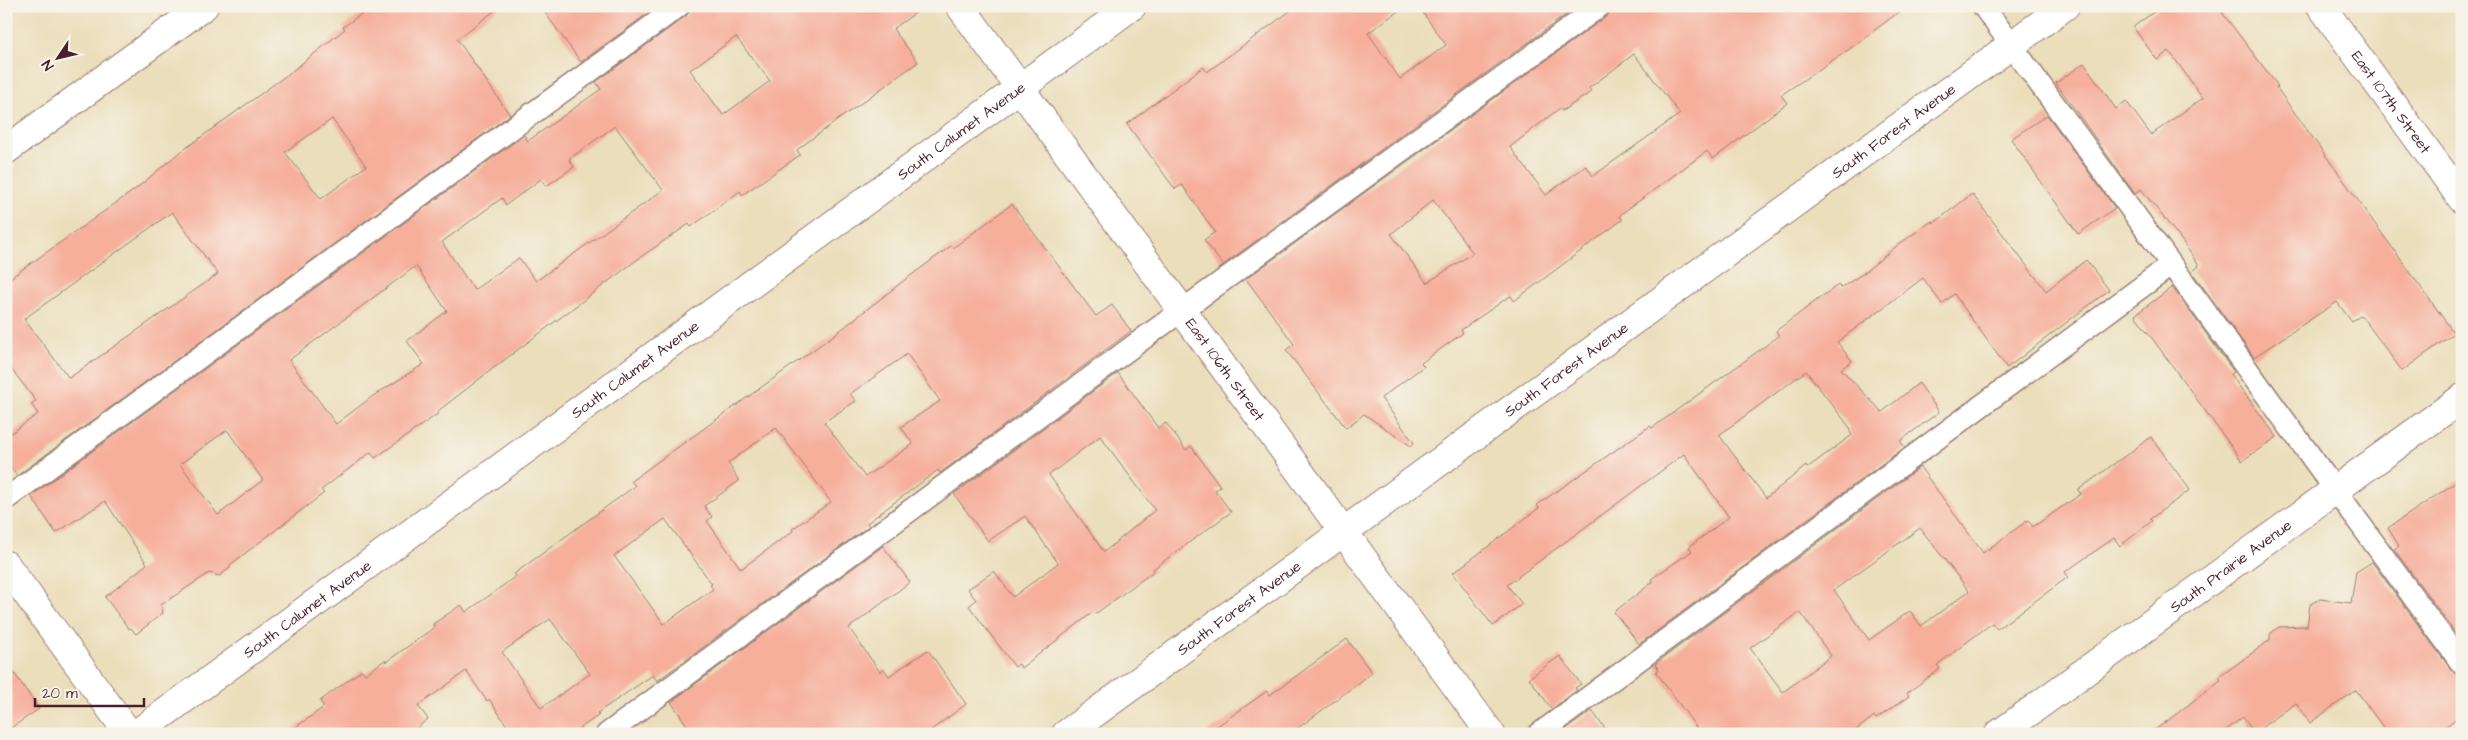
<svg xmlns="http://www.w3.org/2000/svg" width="2468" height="740" viewBox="0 0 2468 740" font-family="'Architects Daughter',sans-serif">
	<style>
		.building { fill: #f6af9b; fill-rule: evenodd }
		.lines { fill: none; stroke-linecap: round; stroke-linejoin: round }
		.service-casing { stroke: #9a7e73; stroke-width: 24 }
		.minor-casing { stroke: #9a7e73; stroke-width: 30 }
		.tertiary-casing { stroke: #9a7e73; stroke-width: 30 }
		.service { stroke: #fff; stroke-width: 21 }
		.minor { stroke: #fff; stroke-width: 28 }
		.tertiary { stroke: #fff; stroke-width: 28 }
		.labels { text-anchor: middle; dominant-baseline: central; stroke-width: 4.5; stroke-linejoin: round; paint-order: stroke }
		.street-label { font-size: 15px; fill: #4a1f2b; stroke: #f7f3e8 }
	</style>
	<rect width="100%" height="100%" fill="#f7f3e8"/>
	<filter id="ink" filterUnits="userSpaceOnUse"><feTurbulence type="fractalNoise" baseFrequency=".02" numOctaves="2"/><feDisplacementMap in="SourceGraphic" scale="10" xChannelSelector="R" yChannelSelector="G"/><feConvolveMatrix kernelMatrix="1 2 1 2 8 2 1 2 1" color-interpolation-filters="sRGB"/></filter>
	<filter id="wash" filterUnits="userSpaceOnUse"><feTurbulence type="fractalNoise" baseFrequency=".0096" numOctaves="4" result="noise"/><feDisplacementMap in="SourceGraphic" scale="20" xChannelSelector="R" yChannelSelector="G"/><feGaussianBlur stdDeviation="1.12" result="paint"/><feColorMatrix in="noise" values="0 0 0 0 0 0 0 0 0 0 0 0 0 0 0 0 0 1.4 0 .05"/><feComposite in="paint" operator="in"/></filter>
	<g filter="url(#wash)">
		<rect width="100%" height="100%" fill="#ebdebb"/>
		<g id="blocks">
			<g class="building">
				<path d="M373,6h128l-44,33 53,76 -493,361 -11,-16v-23l32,-23 -7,-10 5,-3 -30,-39v-81l131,-93 38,-32 120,-87 50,-40 -2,-2zM332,119l34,47 -45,33 -36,-47zM172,212l46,62 -149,104 -45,-59z"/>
				<path d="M540,6h118l-77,56z"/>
				<path d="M691,6h234l-32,23 25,33 -112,81 -9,7 3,5 -58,40 -2,-4 -49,36 -2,-3 -47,32 -151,114 -53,41 1,2 -64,45 -4,-6 -50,38 3,3 -94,72v3l-11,8 -10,-3 -48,32 2,8 -27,21 -5,-6 -2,1 -24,-32 42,-33 -42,-63 -49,32 -25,-37 493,-361 4,6 73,-52 -5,-7 90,-66zM736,37l34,44 -47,34 -33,-45zM615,126l48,64 -127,91 -17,-23 -45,32 -32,-48 60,-44 4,7 35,-26 5,7 28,-19 -5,-8zM416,266l31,45 -40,30 17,23 -51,32 -37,28 -47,-64zM227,430l36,50 -45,35 -38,-51z"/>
				<path d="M1297,6h108l-37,27 32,46 46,-34 -28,-39h160l-355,259 -19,-25 11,-8 -33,-47 -7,4 -48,-65 76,-57 4,5z"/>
				<path d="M1612,6h295l-59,44 -67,45 6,8 -74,56 -6,-8 -86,63 -1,2 2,4 -108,81 -3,-5 -4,2 -46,32 2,3 -42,30 3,3 -43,32 33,45 -3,3 -47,-32 -18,14 -60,-78 8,-6 -48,-65 361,-263zM1634,54l46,60 -87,62 -7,-10 -40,29 -36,-48 50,-39 2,3 29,-19 -2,-4zM1433,200l40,53 -46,30 -36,-49z"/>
				<path d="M2162,6h55l61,80 -2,1 178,246 -52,38 -41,-56 -9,7 -15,-20 -83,55 -62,-85 7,-6 -16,-24 -42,-53 -6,5 -79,-111 28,-20 32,46 10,-8 25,34 52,-37 -34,-47 -12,9 -24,-33z"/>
				<path d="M2047,115l68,93 -37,26 -67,-95z"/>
				<path d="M1972,194l74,97 40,-31 23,30 -102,78 -53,-74 -12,10 -19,-26 -86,64 15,19 -11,8 41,43 37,-29 20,29 -39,29 5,6 -266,197 -25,-32 39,-30 -2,-3 41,-28 -3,-4 40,-30 -45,-63 -177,131 15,19 -29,22 -40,-53 86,-65 -2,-3 113,-79 2,2 127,-92 -3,-5 45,-34 17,-12 3,3 24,-16 34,-28 33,-23 2,2zM1806,371l45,58 -2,1 3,5 -45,33 -1,-2 -40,32 -47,-63z"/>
				<path d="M1012,204l84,112 16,-11 19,26 -191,142 -2,-3 -71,53 2,3 -212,155 -4,-6 -56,38 2,2 -27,19h-68l6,-4 -21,-31 -2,2 -21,-30 -48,35 10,13 -19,15h-123l38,-27 -4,-6 42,-31 3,4 20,-14 1,2 49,-35 -2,-3 28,-19 5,7 27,-19 23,-17 -2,-2 121,-88 -4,-5 203,-146 72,-56 45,-33 2,2zM907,354l33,47 -39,26 12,17 -48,33 -41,-55 32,-21 -6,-7zM776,428l55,74 -39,27 1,2 -52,38 -34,-48 5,-4 -8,-11 35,-25 -11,-18zM665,519l47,65 -2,1 3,4 -49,35 -50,-68zM550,619l40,55 -49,34 -39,-56z"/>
				<path d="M2172,287l62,85 -4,2 47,63 -35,24 -107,-146z"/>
				<path d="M1118,373l40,55 8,-5 20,27 5,-4 30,41 -6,3 16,22 -78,57 1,2 -59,43 -2,-2 -72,56 -2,-4 -4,3 -46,-61 7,-6 -8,-11 26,-18 19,26 45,-34 -33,-47 -37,25 -34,-47zM1100,436l55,74 -51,42 -55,-77z"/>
				<path d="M2151,437l39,53 -40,29 2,2 -32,25 -6,-8 -49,34 3,5 -71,52 -5,-6 -55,42 3,4 -33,24 2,3 -33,23 -2,-3 -23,18h-150l-45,-62 3,-2 -4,-6 265,-197 63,86 45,-33 5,7 48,-33 -3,-4zM1920,528l49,63 -48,35 -11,-15 -41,29 -35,-50zM1800,612l31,44 -48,36 -33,-44z"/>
				<path d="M2462,478v164l-68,-93 5,-3 -11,-18z"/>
				<path d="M883,546l27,36 -61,46 31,44 4,-3 5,7 39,-26 38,54 -40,30h-233l-22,-32z"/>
				<path d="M2372,562l80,109 10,5v38l-26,20h-48l-32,-44 -46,33 -14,-20 -42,30 -11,-16 -22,17h-71l71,-54 -2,-3 51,-37v-6l9,-7 28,-1 3,-21 10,-6 31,4 5,-31z"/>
				<path d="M1347,639l25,34 -82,61h-84l61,-43 3,4z"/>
				<path d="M1560,656l21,28 -6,4 2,2 -25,19 -23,-31z"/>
				<path d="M6,661l33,48 -33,22z"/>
				<path d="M1592,711l17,23h-39l-4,-5z"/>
			</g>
		</g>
	</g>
	<g filter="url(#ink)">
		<use href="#blocks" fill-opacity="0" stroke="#9a7e73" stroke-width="1"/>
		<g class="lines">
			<g class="service-casing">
				<g id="service">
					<path d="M1983,6l479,658"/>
					<path d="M6,499l673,-493"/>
					<path d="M607,734l533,-393 460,-335"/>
					<path d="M1539,734l632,-469"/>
				</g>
			</g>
			<g class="minor-casing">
				<g id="minor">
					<path id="s1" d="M960,6l531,728"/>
					<path d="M6,565l123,169"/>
					<path id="s2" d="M136,734l996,-728"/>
					<path id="s3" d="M1066,734l999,-728"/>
					<path id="s4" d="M1999,734l463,-336"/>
				</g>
			</g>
			<g class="tertiary-casing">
				<g id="tertiary">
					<path id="s5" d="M2321,6l141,193"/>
					<path d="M6,150l198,-144"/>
				</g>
			</g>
			<use href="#service" class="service"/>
			<use href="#minor" class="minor"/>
			<use href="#tertiary" class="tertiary"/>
		</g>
	</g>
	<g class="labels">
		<g class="street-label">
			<text stroke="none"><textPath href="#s5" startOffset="119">East 107th Street</textPath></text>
			<text stroke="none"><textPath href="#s2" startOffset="1022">South Calumet Avenue</textPath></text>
			<text stroke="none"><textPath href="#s3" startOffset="1024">South Forest Avenue</textPath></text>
			<text stroke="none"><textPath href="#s3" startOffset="619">South Forest Avenue</textPath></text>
			<text stroke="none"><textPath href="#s2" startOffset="618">South Calumet Avenue</textPath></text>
			<text stroke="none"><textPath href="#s1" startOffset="450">East 106th Street</textPath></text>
			<text stroke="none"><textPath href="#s4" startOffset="286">South Prairie Avenue</textPath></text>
			<text stroke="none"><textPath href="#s3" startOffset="214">South Forest Avenue</textPath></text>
			<text stroke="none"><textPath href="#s2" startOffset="212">South Calumet Avenue</textPath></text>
		</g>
	</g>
	<rect width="2468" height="740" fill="none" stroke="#f7f3e8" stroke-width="25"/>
	<g transform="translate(58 58) rotate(235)" stroke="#f7f3e8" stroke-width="4" paint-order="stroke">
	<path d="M0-4L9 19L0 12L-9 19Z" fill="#4a1f2b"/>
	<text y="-8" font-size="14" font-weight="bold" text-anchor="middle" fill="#4a1f2b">N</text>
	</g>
	<path d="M35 698v8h109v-8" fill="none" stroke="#4a1f2b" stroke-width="2.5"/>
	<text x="42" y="698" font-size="15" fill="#4a1f2b" stroke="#f7f3e8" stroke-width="4" paint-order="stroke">20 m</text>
</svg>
